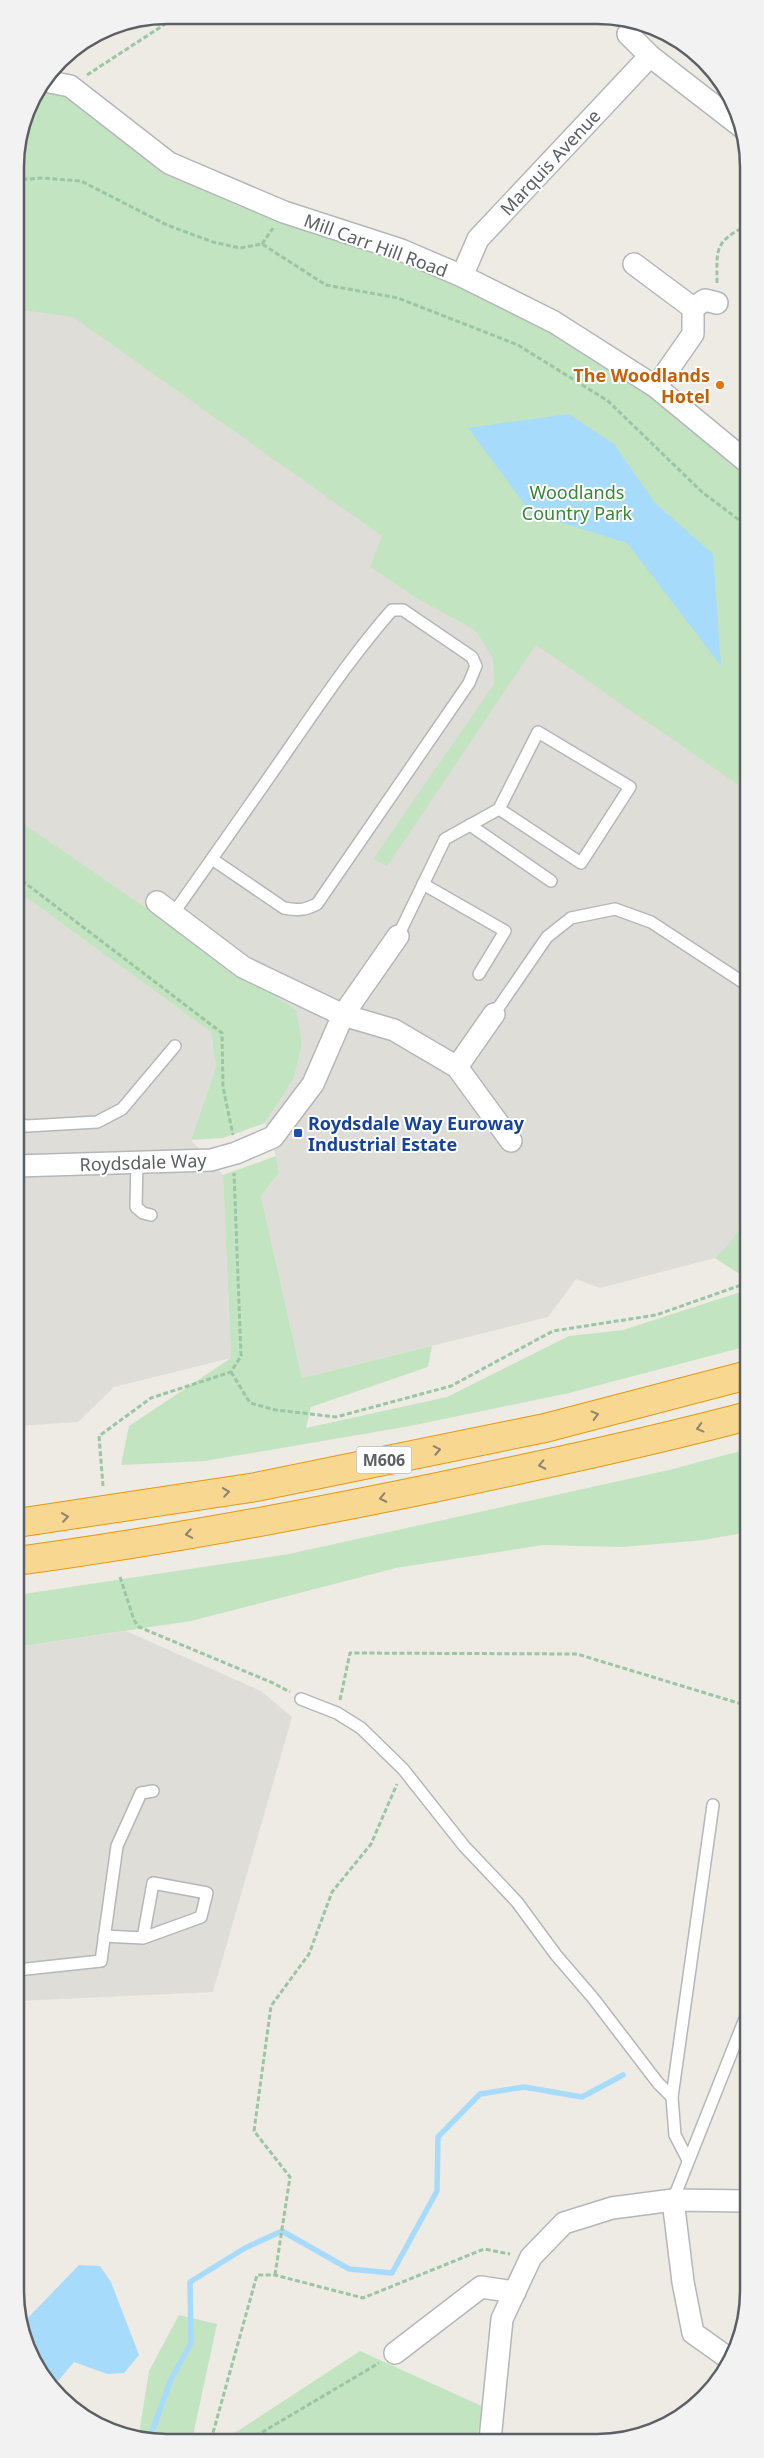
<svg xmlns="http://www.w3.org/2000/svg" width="764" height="2458" viewBox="0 0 764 2458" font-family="'Noto Sans',sans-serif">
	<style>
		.industrial { fill: #dfddd8 }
		.green { fill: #c3e4c1 }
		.water { fill: #a7dbfb }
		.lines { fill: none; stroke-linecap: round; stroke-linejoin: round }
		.stream { stroke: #a7dbfb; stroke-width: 5.5 }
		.service-casing { stroke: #b4b7ba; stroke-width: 14 }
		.minor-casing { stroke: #b4b7ba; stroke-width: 24 }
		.motorway-casing { stroke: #e7970a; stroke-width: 30 }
		.path { stroke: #9bc5a4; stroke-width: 3; stroke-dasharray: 5 2.5; stroke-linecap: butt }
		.service { stroke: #fff; stroke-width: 11 }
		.minor { stroke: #fff; stroke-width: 21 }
		.motorway { stroke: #f8d891; stroke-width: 28 }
		.oneway { stroke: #8b8472 }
		.food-dot { fill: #e8710a; stroke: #fff; stroke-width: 2 }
		.transit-dot { fill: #1a4fb4; stroke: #fff; stroke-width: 2 }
		.labels { text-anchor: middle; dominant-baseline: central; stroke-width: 4; stroke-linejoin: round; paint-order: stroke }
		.shield { fill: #fff; stroke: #8d9092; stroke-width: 1 }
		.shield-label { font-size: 16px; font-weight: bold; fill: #5c6064 }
		.street-label { font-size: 18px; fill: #5c6064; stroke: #fff }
		.food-label { font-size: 18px; font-weight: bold; fill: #c56008; stroke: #fff; text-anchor: end }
		.park-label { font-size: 18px; fill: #3a8539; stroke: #fff }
		.transit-label { font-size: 18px; font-weight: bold; fill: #164399; stroke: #fff; text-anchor: start }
		.rim { fill: none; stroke: #5c6064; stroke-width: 2.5 }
	</style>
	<rect width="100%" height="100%" fill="#eeebe4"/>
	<g class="industrial">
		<path d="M15,276l732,515v436l-32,31 -115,30 -24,-9 -28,38 -246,61 -41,-182 18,-23 -3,-17 -11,-33 29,-45 8,-34 -176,-148 -110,-77z"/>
		<path d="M16,890l195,142 5,35 -25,73 32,35 8,183 -117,29 -36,35 -61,4z"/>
		<path d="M126,1631l135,60 31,26 -79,275 -196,9v-354z"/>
	</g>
	<g class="green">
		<path d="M43,85l27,1 99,77 385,159 193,140v329l-211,-146 -149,221 -14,-7 121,-175 -1,-26 -18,-28 -59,-32 -46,-31 12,-31 -309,-219 -58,-8v-152l12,-48z"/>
		<path d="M16,819l280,191 6,34 -8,34 -29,45 -42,15 -32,2 25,-73 -5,-35 -195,-142z"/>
		<path d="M276,1156l3,17 -18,23 41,182 130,-32 -4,21 -117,40 -5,21 141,-31 122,-61 54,-6 124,-40 1,56 -179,47 -159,33 -205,35 -84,4 8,-39 102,-68 -8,-183z"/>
		<path d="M747,1218v61l-32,-21 15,-15z"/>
		<path d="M748,1449v83l-44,8 -82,7 -79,-2 -147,23 -205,53 -174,26v-52l272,-41 380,-84z"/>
		<path d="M179,2315l38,9 -25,116h-54l11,-69z"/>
		<path d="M360,2351l124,56 -8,33h-252z"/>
	</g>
	<g class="water">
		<path d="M568,414l46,30 40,58 59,52 8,112 -94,-123 -96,-30 -63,-85z"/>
		<path d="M79,2265l21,1 11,16 28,73 -15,18 -17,1 -33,-12 -22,26 -21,-30 -11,-32z"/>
	</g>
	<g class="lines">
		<path class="stream" d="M149,2440l22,-61 20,-36 -1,-61 55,-34 37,-17 67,38 43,4 45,-82 1,-54 42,-43 44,-7 58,10 41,-22"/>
		<g class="service-casing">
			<g id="service">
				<path d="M470,825l81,56"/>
				<path d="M423,884l82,47 -26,43"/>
				<path d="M173,914c40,-57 80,-113 119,-170 32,-46 63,-92 100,-134h11l69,47 4,9 -7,17 -152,221c-12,6 -19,7 -33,4l-72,-49"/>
				<path d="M398,936l47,-97 54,-30 39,-77 92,55 -49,76 -82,-54"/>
				<path d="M494,1014l53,-77 24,-19 44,-9 36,13 96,63"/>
				<path d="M16,1124l11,2 70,-4 25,-13 53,-63"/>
				<path d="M137,1162l-1,45 7,6 8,2"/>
				<path d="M301,1699l36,14 24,15 42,41 61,77 53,56 39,53 37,43 65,85 14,14"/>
				<path d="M104,1936l39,2 58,-21 6,-24 -54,-10 -10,55"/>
				<path d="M17,1970l84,-9 16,-115 24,-53 12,-2"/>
				<path d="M688,2160l-13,-25 -3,-38 41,-292"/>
				<path d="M673,2200l75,-189"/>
			</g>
		</g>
		<g class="minor-casing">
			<g id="minor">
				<path d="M628,34l22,22"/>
				<path d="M45,81l25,5 99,77 115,49 117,38 61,26 92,46 102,65 91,75"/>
				<path d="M634,264l59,44"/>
				<path d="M462,276l16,-37 172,-183 93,72"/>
				<path d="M656,387l37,-53v-26l12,-8 12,3"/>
				<path d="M157,902l86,65 100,48 51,15 63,37 54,74"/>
				<path d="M457,1067l37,-53"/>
				<path d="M17,1166l194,-6 25,-7 37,-16 40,-53 30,-69 55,-79"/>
				<path d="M673,2200l10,82 10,51 38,27"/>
				<path d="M395,2353l86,-66 34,5"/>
				<path d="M490,2440l12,-121 29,-62 33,-34 48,-15 61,-8 76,1"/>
			</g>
		</g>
		<g class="motorway-casing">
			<g id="motorway">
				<path d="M17,1523l239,-36 289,-59 203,-53"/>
				<path d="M17,1561c141,-19 281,-45 421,-74 104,-22 207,-44 310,-71"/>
			</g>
		</g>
		<g class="path">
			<path d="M87,75l92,-60"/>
			<path d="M15,180l27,-2 39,3 86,44 46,17 27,6 22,-4 64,41 72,13 120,47 90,56 94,91 45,34"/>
			<path d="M262,244l11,-16"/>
			<path d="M717,283c0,-34 -3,-41 29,-57"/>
			<path d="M16,876l206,157 1,54 10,48"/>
			<path d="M231,1372l19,31 26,7 60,7 115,-31 102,-55 103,-16 91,-32"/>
			<path d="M103,1486l-4,-50 52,-38 80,-26 10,-16 -7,-183"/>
			<path d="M120,1577l14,43 5,7 134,56 17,9"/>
			<path d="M340,1700l10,-47 227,1 171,52"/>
			<path d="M275,2275l15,-98 -36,-46 17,-125 38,-52 23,-62 39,-48 26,-60"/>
			<path d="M211,2440l46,-165h18l88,23 121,-49 26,5"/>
			<path d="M249,2440l130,-77"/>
		</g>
		<use href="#service" class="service"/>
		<use href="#minor" class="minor"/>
		<use href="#motorway" class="motorway"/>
	</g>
	<defs><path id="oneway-chevron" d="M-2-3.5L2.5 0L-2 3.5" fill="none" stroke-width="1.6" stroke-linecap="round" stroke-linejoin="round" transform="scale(1.25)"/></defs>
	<g class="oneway">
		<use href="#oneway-chevron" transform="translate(595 1415) rotate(-15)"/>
		<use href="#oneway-chevron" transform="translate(700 1428) rotate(165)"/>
		<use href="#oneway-chevron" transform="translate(437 1450) rotate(-11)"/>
		<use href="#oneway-chevron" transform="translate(542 1465) rotate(168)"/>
		<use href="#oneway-chevron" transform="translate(226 1492) rotate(-9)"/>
		<use href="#oneway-chevron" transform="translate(383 1498) rotate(168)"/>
		<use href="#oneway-chevron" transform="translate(65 1517) rotate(-8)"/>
		<use href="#oneway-chevron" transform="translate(189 1534) rotate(170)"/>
	</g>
	<circle class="food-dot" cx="720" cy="385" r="5"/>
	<rect class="transit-dot" x="293" y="1128" width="10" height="10" rx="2.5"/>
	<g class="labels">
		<rect class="shield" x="356.5" y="1446.5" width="55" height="27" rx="4"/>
		<g class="shield-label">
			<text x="384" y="1460">M606</text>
		</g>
		<g class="street-label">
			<text transform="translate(550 162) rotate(-47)">Marquis Avenue</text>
			<text transform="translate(376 245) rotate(20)">Mill Carr Hill Road</text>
			<text transform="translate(143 1162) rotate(-2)">Roydsdale Way</text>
		</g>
		<g class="food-label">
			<text x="710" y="375">The Woodlands<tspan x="710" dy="21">Hotel</tspan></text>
		</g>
		<g class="park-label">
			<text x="577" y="492">Woodlands<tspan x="577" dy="21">Country Park</tspan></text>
		</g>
		<g class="transit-label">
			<text x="308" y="1123">Roydsdale Way Euroway<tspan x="308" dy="21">Industrial Estate</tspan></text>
		</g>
	</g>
	<path d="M0 0H764V2458H0ZM167 24H597A143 143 0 0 1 740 167V2291A143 143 0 0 1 597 2434H167A143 143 0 0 1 24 2291V167A143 143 0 0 1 167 24Z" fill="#f2f2f3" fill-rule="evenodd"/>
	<path class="rim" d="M167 24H597A143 143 0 0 1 740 167V2291A143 143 0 0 1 597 2434H167A143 143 0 0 1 24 2291V167A143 143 0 0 1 167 24Z"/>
</svg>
